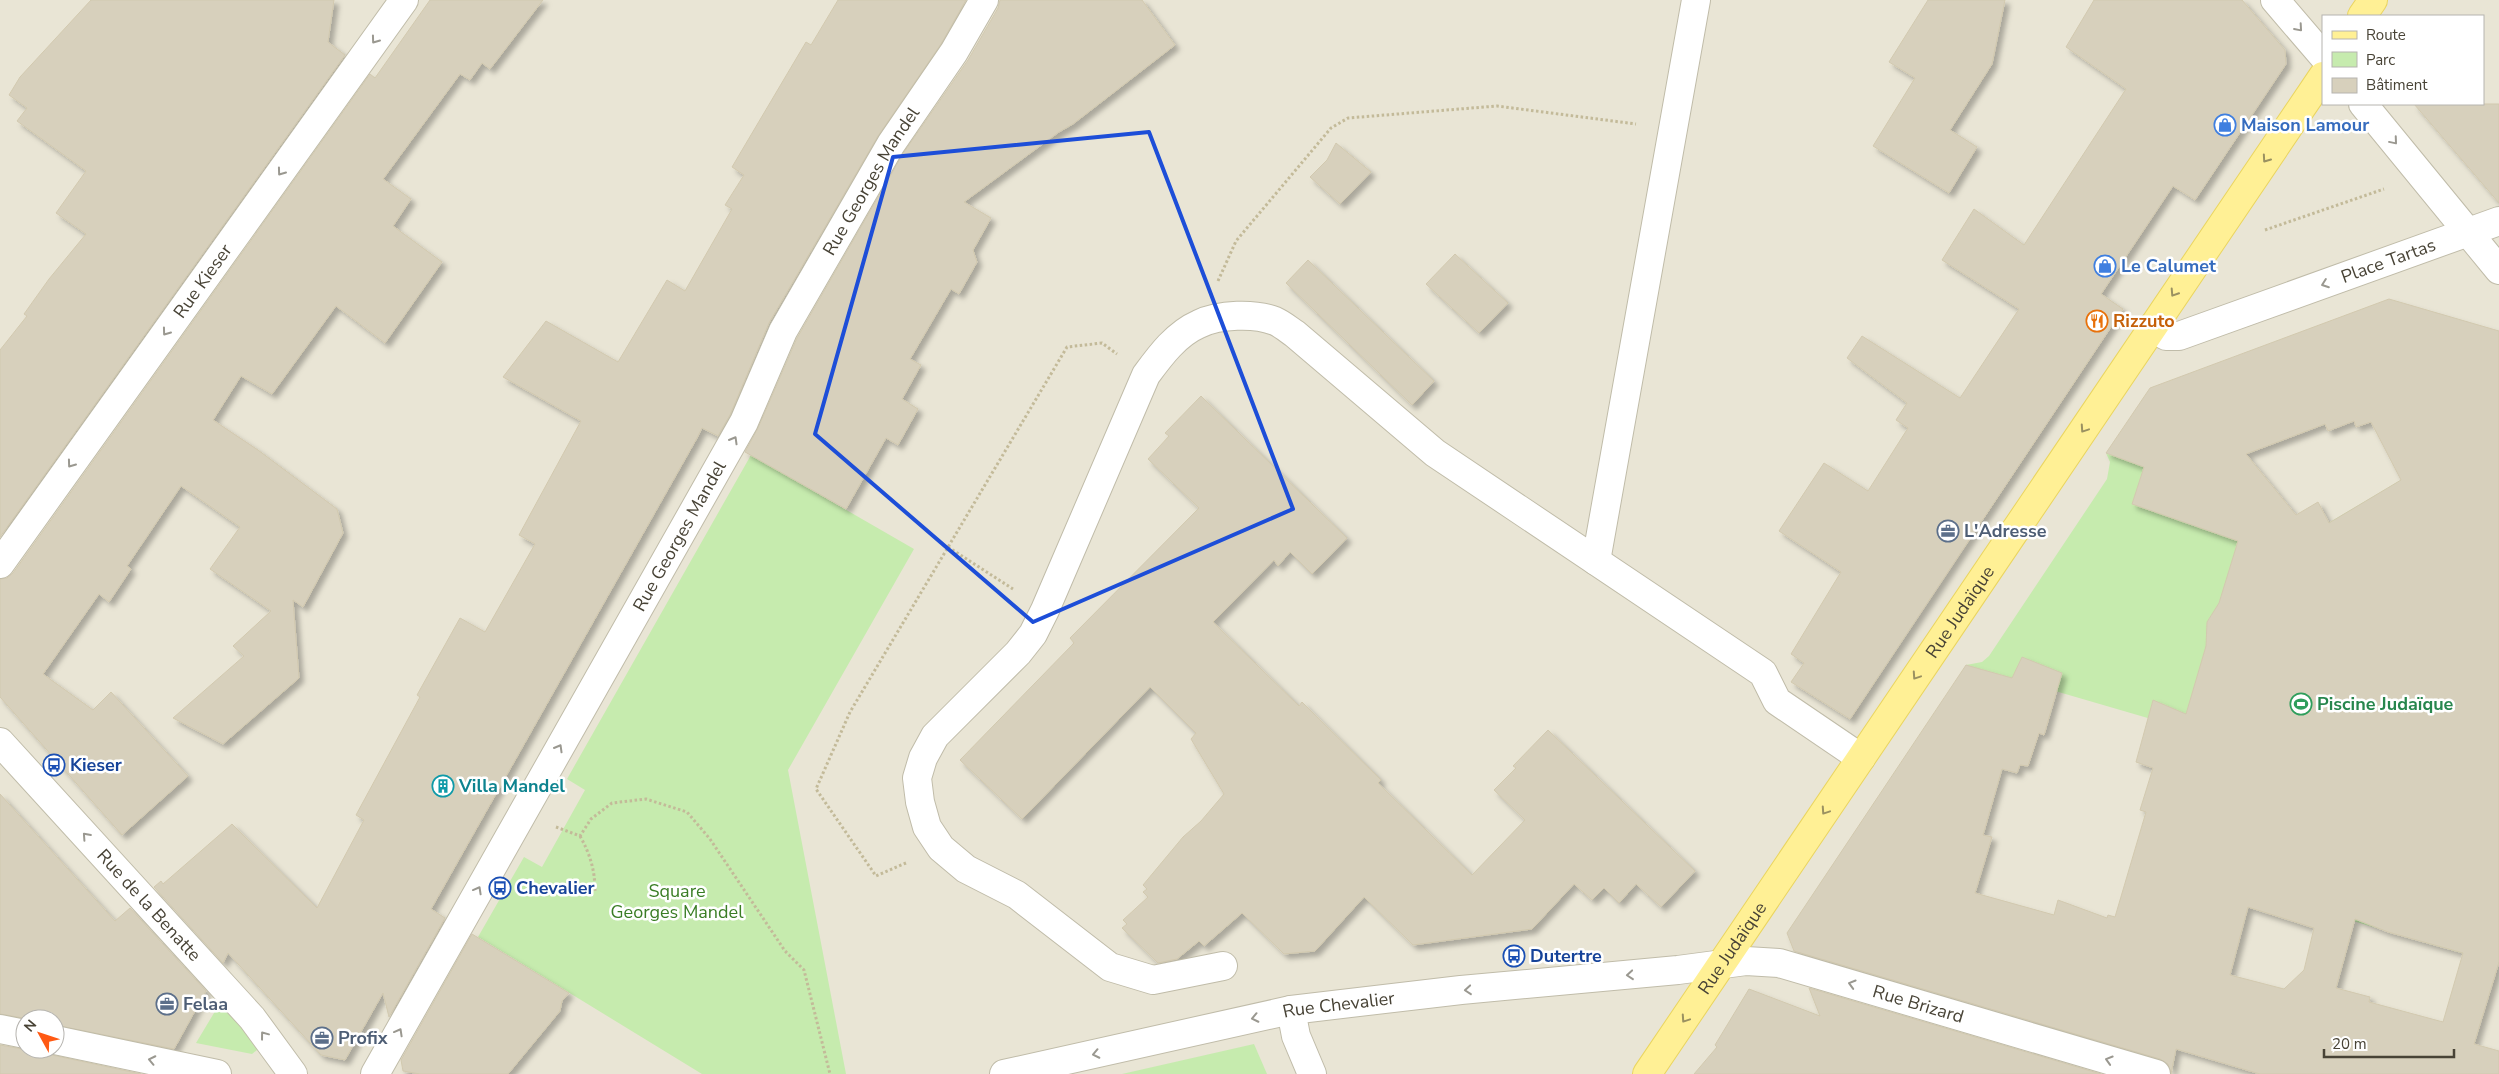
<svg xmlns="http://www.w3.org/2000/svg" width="2499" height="1074" viewBox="0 0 2499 1074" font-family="'Nunito Sans',sans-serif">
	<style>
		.residential { fill: #e9e5d5; fill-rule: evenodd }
		.green { fill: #c6ebae }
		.building { fill: #d7d0bc; stroke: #d2c9af; fill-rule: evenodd; filter: url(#shadow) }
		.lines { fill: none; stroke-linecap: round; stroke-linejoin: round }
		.minor-casing { stroke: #c0bca9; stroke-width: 30 }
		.major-casing { stroke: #ead55f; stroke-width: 30 }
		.path { stroke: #c3ba99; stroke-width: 3; stroke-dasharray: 2.5 2.5; stroke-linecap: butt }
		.minor { stroke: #fff; stroke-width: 28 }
		.major { stroke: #fff095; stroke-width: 28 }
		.oneway { stroke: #9a9890 }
		.oneway2 { stroke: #9a9161 }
		.marked { fill: none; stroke: #1d4ed8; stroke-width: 4; stroke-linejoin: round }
		.labels { text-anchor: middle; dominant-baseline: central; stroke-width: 5; stroke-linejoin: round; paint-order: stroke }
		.shop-label { font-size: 18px; font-weight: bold; fill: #366cbe; stroke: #fff; text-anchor: start }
		.street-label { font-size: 18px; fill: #484336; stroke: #fff }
		.food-label { font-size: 18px; font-weight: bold; fill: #c56008; stroke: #fff; text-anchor: start }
		.service-label { font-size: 18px; font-weight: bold; fill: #4e5e75; stroke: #fff; text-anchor: start }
		.leisure-label { font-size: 18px; font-weight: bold; fill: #27864d; stroke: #fff; text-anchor: start }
		.transit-label { font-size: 18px; font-weight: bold; fill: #164399; stroke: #fff; text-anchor: start }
		.culture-label { font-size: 18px; font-weight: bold; fill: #0d838f; stroke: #fff; text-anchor: start }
		.park-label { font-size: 18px; fill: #3a7d25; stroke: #fff }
	</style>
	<defs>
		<filter id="shadow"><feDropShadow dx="4.5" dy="4.5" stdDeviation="2.5" flood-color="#0004"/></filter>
	</defs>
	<rect width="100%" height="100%" fill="#f4f2e7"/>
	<path class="residential" d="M0,0h2499v1074h-2499zM2323,16h160v88h-160zM25,1019h30v30h-30z"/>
	<g class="green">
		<path d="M2106,453l214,75 81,-48 98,5v479l-217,-64 -100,-172 -216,-63 16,-3 7,-6 118,-177 3,-17z"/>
		<path d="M751,455l163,94 -126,221 58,304h-144l-224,-137 46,-80 18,10 43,-77 -18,-11z"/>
		<path d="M220,1003l37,39v8l-5,4 -56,-11z"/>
		<path d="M1254,1044l13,30h-145z"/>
	</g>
	<g class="building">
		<path d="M91,0h243l-6,42 17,13 -345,482v-187l27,-34 -3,-2 25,-35 37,-45 -30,-21 30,-42 -69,-50 10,-13 -18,-13 11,-18z"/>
		<path d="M430,0h113l-53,69 -8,-6 -12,17 -10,-6 -77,105 28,20 -18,27 49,36 -57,81 -49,-37 -64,88 -31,-18 -28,44 45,30 79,59 6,24 -40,74 -10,-7 6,78 -76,66 -50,-26 71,-62 -11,-10 38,-35 -61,-42 30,-42 -59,-41 -54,80 4,3 -22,33 -10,-8 -56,80 50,36 18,-18 77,84 -66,59 -122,-138v-118l7,-1 6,-5 357,-499 5,4z"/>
		<path d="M838,0h128l-25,44 -63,92 -109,187 -39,92 -12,21 -16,-8 -5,10 -266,471 14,9 -56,99 -6,-24 -38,67 -24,-5 -93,-102 -5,10 -69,-76 7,-6 2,3 69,-60 85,84 47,-88 -8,-5 64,-118 -3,-2 43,-77 25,14 50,-88 -16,-9 62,-114 -78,-44 43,-56 72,41 49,-82 18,11 47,-82 -7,-4 19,-30 -12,-8 74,-125 5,3z"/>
		<path d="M1000,0h142l33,45 -102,79 -14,8 -95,70 27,16 -18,32 4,12 -18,32 -8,-5 -41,70 11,6 -19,34 16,10 -20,36 -12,-7 -40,71 -101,-57 13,-24 39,-90 107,-186 64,-92 30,-52z"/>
		<path d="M1928,0h77l-13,64 -42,66 27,17 -28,46 -76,-47 42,-68 -26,-16z"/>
		<path d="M2094,0h148l43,50 1,14 -91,136 -22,-14 -72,108 22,15 -273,410 -59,-37 13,-19 -13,-9 50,-82 -62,-41 45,-68 44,28 40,-63 -12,-8 11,-17 -60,-45 15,-22 98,62 59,-89 -77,-49 32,-51 50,36 102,-156 -60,-42z"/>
		<path d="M2414,104h85v99z"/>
		<path d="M1336,143l35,29 -31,32 -30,-27 17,-17z"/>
		<path d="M1455,254l53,49 -29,30 -53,-49z"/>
		<path d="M1308,260l126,121 -22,24 -126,-122z"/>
		<path d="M2389,299l110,32v631l-25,82 25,7v23h-239l-84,-25 -5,25 -3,-10 -8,-5 -366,-108 -7,-18 179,-268 46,13 10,-21 40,16 -18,62 -5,-2 -11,33 -8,-1 -3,8 -15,-4 -19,66 9,2 -17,56 79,22 4,-15 49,18 1,-3 7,2 31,-105 -6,-2 13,-42 -17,-6 17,-62 33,14 20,-68 1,-24 12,-19 19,-62 -106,-37 12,-37 -38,-14 44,-65zM2354,421l2,6 15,-5 30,58 -72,43 -11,-21 -22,13 -50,-61 79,-30 3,7zM2248,907l66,21 -10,42 -20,19 -54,-14zM2355,919l33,13 75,21 -20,69 -74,-20 1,-5 -34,-9z"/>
		<path d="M1201,396l146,142 -35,36 -22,-22 -12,14 -4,-6 -61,62 86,84 3,-4 79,78 -3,3 94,92 53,-55 -31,-30 22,-22 -3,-2 35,-36 147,141 -34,36 -25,-23 -17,19 -15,-15 -12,12 -18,-16 -42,45 -119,16 -49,-48 -49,54 -31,3 -42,-41 -38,33 -5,-5 -22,18 -19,4 -36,-35 5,-4 -4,-4 25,-23 -5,-5 4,-3 -4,-4 40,-48 18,-16 23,-27 -33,-55 5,-6 -46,-46 -128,132 -62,-59 114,-117 -4,-5 129,-130 -51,-49 21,-23 -4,-3z"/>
		<path d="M0,794l115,127 15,-13 76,83 -32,58 -119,-24v-6h-26l-29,-5z"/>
		<path d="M472,934l97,59 -7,8 -2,10 -52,63h-88l-17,-3 -2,-11z"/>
		<path d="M1809,988l292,86h-407l23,-27 -2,-2 34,-56 71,27z"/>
		<path d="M0,1045l22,4h21l9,6 89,19h-141z"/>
	</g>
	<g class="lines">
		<g class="minor-casing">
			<g id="minor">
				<path d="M2275,0l48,56"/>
				<path d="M2363,104l136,166"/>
				<path id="s1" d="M2152,327l14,9h13l320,-115"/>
				<path d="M1596,561l100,-561"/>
				<path id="s2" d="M0,564l404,-564"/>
				<path id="s3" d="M0,742l252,276 41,56"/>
				<path d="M1223,966l-70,14 -43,-13 -93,-72 -51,-26 -25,-21 -14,-21 -7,-25 -3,-24 6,-20 12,-22 83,-83 15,-19 12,-24 101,-235c14,-19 30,-41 53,-51 20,-10 56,-11 76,-3 7,3 14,9 20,13l140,119 328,220 14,28 84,57"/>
				<path d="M1291,1010l5,26 16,38"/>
				<path d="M0,1029l25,5"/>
				<path d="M55,1040l162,34"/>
				<path id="s4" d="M375,1074l369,-652 39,-91 108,-187 63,-92 30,-52"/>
				<path id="s5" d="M1004,1074l287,-64 170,-20 217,-20 68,-9 33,2 377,111"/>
			</g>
		</g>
		<g class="major-casing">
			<g id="major">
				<path d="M2362,16l11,-16"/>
				<path id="s6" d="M1647,1074l676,-998"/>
			</g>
		</g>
		<g class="path">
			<path d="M2265,230l119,-41"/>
			<path d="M1218,281l18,-40 95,-113 17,-10 149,-12 139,18"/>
			<path d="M948,547l65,42"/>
			<path d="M556,827l24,9 11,-17 21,-16 34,-4 41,13 23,27 75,112 19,19 26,104"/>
			<path d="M580,836c10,18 15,34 15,55l-8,3h-6"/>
			<path d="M906,863l-30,13 -60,-87 34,-77 217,-365 35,-4 15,11"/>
		</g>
		<use href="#minor" class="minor"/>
		<use href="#major" class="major"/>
	</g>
	<defs><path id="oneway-chevron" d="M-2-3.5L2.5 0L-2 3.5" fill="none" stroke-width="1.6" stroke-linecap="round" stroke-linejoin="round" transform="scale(1.25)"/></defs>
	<g class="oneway">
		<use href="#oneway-chevron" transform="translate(2299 28) rotate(49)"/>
		<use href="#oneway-chevron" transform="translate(375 40) rotate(126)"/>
		<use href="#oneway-chevron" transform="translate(2394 141) rotate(50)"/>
		<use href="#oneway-chevron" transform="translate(281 172) rotate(126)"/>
		<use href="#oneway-chevron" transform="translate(2325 284) rotate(160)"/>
		<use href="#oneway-chevron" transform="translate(166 332) rotate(126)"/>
		<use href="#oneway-chevron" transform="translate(734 440) rotate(-60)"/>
		<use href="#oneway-chevron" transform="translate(71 464) rotate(126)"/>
		<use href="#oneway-chevron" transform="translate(559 748) rotate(-60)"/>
		<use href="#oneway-chevron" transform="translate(86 836) rotate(-132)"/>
		<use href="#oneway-chevron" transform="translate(478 890) rotate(-61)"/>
		<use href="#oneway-chevron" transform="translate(1630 975) rotate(175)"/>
		<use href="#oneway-chevron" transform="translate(1852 984) rotate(-164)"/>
		<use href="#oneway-chevron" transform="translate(1468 990) rotate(175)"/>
		<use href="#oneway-chevron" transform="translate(1255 1018) rotate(168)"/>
		<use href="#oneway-chevron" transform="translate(399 1032) rotate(-61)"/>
		<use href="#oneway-chevron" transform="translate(264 1035) rotate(-127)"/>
		<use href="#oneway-chevron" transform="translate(1096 1054) rotate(168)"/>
		<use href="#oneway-chevron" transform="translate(152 1060) rotate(-168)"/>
		<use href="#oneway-chevron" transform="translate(2109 1060) rotate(-163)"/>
	</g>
	<g class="oneway2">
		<use href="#oneway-chevron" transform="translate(2266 159) rotate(125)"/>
		<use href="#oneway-chevron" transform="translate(2174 293) rotate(123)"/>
		<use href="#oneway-chevron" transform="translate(2084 429) rotate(124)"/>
		<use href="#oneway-chevron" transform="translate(1916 676) rotate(124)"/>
		<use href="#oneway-chevron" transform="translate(1825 811) rotate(124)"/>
		<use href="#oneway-chevron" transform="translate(1685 1019) rotate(124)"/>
	</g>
	<path class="marked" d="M1149,132l144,377 -260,113 -218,-188 78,-277z"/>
	<defs>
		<g id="shop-ring" transform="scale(1.125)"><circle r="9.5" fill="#fff" stroke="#3f7fe0" stroke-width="1.5"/><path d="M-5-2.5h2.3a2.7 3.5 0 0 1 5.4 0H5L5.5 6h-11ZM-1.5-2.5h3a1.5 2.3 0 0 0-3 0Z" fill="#3f7fe0"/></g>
		<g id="restaurant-ring" transform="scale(1.125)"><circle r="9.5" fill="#fff" stroke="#e8710a" stroke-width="1.5"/><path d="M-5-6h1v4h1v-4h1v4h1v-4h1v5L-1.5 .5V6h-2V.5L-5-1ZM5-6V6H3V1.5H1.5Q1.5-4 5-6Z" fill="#e8710a"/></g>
		<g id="office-ring" transform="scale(1.125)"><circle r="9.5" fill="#fff" stroke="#5c6f8a" stroke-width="1.5"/><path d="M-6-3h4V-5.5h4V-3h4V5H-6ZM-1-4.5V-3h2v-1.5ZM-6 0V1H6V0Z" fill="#5c6f8a"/></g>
		<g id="stadium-ring" transform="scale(1.125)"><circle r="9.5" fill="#fff" stroke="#2e9e5b" stroke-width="1.5"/><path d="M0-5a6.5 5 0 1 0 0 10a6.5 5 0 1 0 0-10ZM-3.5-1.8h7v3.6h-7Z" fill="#2e9e5b"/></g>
		<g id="bus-ring" transform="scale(1.125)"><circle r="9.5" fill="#fff" stroke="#1a4fb4" stroke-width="1.5"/><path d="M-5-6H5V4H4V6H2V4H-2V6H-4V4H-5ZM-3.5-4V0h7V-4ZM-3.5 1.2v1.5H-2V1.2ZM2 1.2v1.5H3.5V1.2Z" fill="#1a4fb4"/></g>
		<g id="building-ring" transform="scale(1.125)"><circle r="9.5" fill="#fff" stroke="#0f9aa8" stroke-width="1.5"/><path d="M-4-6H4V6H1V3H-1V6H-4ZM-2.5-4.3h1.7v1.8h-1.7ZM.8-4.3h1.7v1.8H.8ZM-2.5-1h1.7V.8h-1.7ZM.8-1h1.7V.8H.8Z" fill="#0f9aa8"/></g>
	</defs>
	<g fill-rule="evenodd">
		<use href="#shop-ring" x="2225" y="125"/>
		<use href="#shop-ring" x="2105" y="266"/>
		<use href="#restaurant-ring" x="2097" y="321"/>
		<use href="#office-ring" x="1948" y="531"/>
		<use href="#stadium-ring" x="2301" y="704"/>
		<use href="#bus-ring" x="54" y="765"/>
		<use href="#building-ring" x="443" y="786"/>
		<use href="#bus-ring" x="500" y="888"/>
		<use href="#bus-ring" x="1514" y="956"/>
		<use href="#office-ring" x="167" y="1004"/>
		<use href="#office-ring" x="322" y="1038"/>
	</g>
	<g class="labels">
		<g class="shop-label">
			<text x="2241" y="125">Maison Lamour</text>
			<text x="2121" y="266">Le Calumet</text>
		</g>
		<g class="street-label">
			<text stroke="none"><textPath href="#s4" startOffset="1022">Rue Georges Mandel</textPath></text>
			<text stroke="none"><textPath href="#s1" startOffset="252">Place Tartas</textPath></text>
			<text stroke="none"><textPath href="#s2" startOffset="348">Rue Kieser</textPath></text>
			<text stroke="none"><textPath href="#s4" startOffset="618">Rue Georges Mandel</textPath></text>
			<text stroke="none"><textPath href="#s6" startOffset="558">Rue Judaïque</textPath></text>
			<text stroke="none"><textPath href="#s3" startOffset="221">Rue de la Benatte</textPath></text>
			<text stroke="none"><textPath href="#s6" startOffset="152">Rue Judaïque</textPath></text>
			<text stroke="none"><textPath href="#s5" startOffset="930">Rue Brizard</textPath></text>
			<text stroke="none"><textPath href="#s5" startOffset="342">Rue Chevalier</textPath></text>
		</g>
		<g class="food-label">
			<text x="2113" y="321">Rizzuto</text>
		</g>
		<g class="service-label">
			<text x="1964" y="531">L'Adresse</text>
			<text x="183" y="1004">Felaa</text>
			<text x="338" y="1038">Profix</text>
		</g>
		<g class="leisure-label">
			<text x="2317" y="704">Piscine Judaïque</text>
		</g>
		<g class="transit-label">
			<text x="70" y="765">Kieser</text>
			<text x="516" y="888">Chevalier</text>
			<text x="1530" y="956">Dutertre</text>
		</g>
		<g class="culture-label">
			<text x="459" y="786">Villa Mandel</text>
		</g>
		<g class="park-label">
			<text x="677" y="891">Square<tspan x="677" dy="21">Georges Mandel</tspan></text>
		</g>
	</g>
	<rect x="2322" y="15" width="162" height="90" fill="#ffffff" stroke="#b6b4af"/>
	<rect x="2332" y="31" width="25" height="8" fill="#fff095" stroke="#b6b4af"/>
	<text x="2366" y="40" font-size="15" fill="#484336">Route</text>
	<rect x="2332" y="52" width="25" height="15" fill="#c6ebae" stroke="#b6b4af"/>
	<text x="2366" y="65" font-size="15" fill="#484336">Parc</text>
	<rect x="2332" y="78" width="25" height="15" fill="#d7d0bc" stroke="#b6b4af"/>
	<text x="2366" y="90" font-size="15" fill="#484336">Bâtiment</text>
	<g transform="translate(40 1034) rotate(310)"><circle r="24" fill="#ffffff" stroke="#b6b4af"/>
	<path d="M0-4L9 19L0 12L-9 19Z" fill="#ff5913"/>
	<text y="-8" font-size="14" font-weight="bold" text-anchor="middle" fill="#484336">N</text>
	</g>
	<path d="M2324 1049v8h130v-8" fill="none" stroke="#484336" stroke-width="2.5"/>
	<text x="2332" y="1049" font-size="15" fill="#484336" stroke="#ffffff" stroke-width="4" paint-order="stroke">20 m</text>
</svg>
